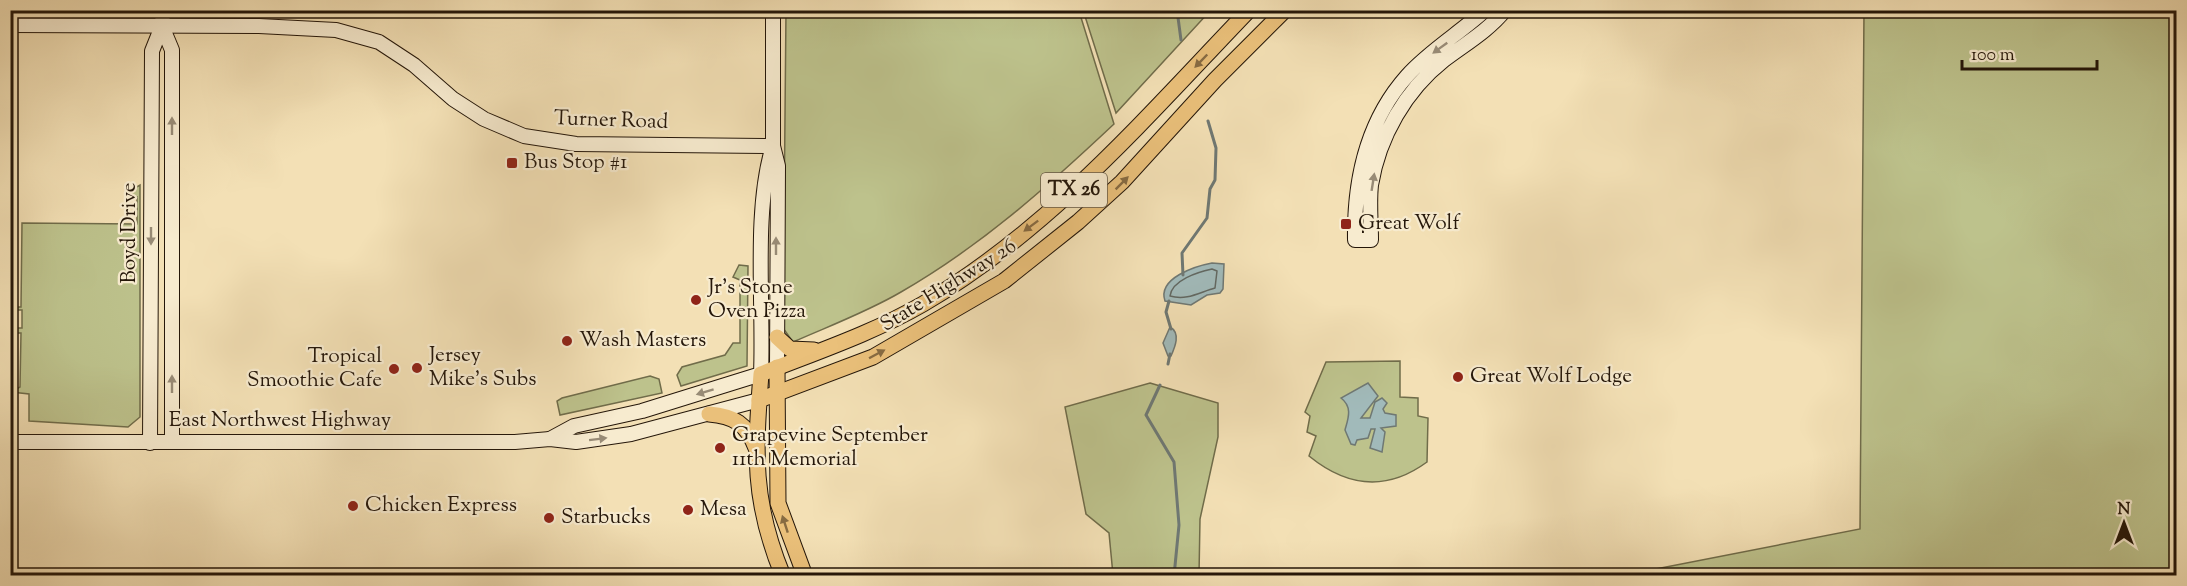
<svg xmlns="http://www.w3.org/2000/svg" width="2187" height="586" viewBox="0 0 2187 586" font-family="'Sorts Mill Goudy',serif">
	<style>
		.green { fill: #bdc28c; stroke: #706c4a; stroke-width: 1.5 }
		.water { fill: #a1baba; stroke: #6f7873; stroke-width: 1.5 }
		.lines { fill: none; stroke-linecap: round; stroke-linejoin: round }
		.shore { stroke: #626862; stroke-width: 1.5 }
		.stream { stroke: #6f7873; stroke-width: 3 }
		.secondary-casing { stroke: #241609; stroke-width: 16 }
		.primary-casing { stroke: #241609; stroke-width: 17 }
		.secondary { stroke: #f7ebcf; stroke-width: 14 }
		.primary { stroke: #eac07a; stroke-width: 15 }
		.oneway { fill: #988b76 }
		.oneway2 { fill: #876b42 }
		.poi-dot { fill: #8f2418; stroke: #f7ebcf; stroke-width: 2 }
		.labels { text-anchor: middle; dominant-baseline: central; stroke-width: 4.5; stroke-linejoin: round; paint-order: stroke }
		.shield { fill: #f7ebcf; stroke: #635644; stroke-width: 1.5 }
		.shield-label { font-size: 20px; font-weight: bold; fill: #241609 }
		.street-label { font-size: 21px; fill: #241609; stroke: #f7ebcf }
		.poi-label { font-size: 21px; fill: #241609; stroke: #f7ebcf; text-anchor: start }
	</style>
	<rect width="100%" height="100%" fill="#f3e0b5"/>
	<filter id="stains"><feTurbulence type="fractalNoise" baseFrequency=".00333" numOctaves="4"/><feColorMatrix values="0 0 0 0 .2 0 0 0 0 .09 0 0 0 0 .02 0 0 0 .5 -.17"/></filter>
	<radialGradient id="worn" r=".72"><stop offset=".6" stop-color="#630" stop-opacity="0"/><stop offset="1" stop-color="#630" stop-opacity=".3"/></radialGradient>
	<g class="green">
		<path d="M1083,10h127v1l-94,102z"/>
		<path d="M786,11h293l35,113c-67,63 -133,122 -213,168 -34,20 -72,34 -108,50l-10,-14z"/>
		<path d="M1864,11h312v564h-551l235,-46z"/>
		<path d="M140,185v232l-12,10 -99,-6v-27l-18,-2 9,-5 1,-54h-10l-1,-5h12v-18h-11l-1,-3h11l1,-84 115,1v-27h-7v-6z"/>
		<path d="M739,265l9,1 -1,100 -66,20 -4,-11 5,-8 43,-12 8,-12h7v-63l-7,-3z"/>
		<path d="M1400,361v36l18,1v18l10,2 -1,44c-41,30 -80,25 -118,-6l7,-20 -9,-4 3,-16 -5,-4 21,-50z"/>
		<path d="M650,376l9,3 3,14 -102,22 -3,-14 5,-3z"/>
		<path d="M1150,383l68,20v34l-18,82 -1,56h-86l-4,-42 -23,-19 -21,-107z"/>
	</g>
	<g class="water">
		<path d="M1212,263l12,1 -1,25 -3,4 -13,2 -16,10 -26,-4c-8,-23 31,-35 47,-38z"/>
		<path d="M1170,327c11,6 5,20 1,29h-3l-5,-13z"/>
		<path d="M1368,383l10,13 -17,22h9l5,-16 7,-4 5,5 -4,6 2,4 11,2v11l-15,2 4,4 -3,20 -12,-4 5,-19h-4l-3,9 -11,2 -2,5 -4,-1 -6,-14c3,-11 8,-23 -4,-32z"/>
	</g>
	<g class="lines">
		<path class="shore" d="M1212,269l5,2 -2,17c-15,4 -28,13 -45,8 2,-16 28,-24 42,-27z"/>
		<g class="stream">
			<path d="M1177,10l4,30"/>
			<path d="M1183,275l-1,-22 25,-35 3,-29 5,-9 1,-32 -8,-27"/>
			<path d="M1169,301l-3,11 5,17"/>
			<path d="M1168,364l2,-10"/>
			<path d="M1160,385l-14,30 28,47 5,63 -5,51"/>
		</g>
		<g class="secondary-casing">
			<g id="secondary">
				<path d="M773,10v136l5,20 -1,201"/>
				<path d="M1485,10c-25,23 -56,41 -78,66 -41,46 -53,104 -52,164h16c0,-18 -2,-38 0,-55 8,-49 35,-95 73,-125 21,-16 44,-29 61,-50"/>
				<path d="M10,25l249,1 77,4 43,12 35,23 39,34 31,20 40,17 52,8 197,2"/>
				<path d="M162,26l10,24v392"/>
				<path d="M550,439l24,-13 68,-15 119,-37c3,-69 -8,-163 12,-228"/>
				<path d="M10,442h505l35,-3 26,3 55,-8 128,-34"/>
				<path d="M150,443l2,-392 10,-25 1,-16"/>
			</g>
		</g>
		<g class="primary-casing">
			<g id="primary">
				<path d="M777,337l13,12 24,1"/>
				<path d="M777,367l1,136 27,73"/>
				<path d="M759,400l114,-43 131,-76 74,-59 44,-40 93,-102 70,-70"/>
				<path d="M709,414c25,2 38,10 47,34"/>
				<path d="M783,576c-31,-75 -28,-123 -22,-202 55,-22 110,-40 162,-70 128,-75 224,-188 326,-294"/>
			</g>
		</g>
		<use href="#secondary" class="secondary"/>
		<use href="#primary" class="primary"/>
	</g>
	<defs><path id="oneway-solid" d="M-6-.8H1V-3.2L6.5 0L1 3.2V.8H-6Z" transform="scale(1.5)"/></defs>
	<g class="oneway">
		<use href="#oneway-solid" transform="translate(1440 48) rotate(144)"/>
		<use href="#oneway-solid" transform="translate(172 126) rotate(-90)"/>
		<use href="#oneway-solid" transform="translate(1373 182) rotate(-81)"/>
		<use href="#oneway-solid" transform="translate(151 236) rotate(90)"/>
		<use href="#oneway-solid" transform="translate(776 246) rotate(-90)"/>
		<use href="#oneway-solid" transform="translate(172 384) rotate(-90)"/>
		<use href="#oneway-solid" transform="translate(705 392) rotate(163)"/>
		<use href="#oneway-solid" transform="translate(598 439) rotate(-7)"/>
	</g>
	<g class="oneway2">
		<use href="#oneway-solid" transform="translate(1201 61) rotate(134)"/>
		<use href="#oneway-solid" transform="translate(1122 183) rotate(-45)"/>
		<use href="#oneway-solid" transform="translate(1031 226) rotate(143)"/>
		<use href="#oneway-solid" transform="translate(877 354) rotate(-28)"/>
		<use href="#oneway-solid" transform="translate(785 524) rotate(-108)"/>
	</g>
	<g class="poi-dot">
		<rect x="506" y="157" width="12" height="12" rx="3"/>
		<rect x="1340" y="218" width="12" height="12" rx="3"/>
		<circle cx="696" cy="300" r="6"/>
		<circle cx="567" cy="341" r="6"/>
		<circle cx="417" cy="368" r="6"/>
		<circle cx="394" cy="369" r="6"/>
		<circle cx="1458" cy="377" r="6"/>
		<circle cx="720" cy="448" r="6"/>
		<circle cx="353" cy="506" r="6"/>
		<circle cx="688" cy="510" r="6"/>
		<circle cx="549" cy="518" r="6"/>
	</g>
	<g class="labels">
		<rect class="shield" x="1041" y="173" width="66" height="34" rx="4.5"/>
		<g class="shield-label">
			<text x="1074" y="190">TX 26</text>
		</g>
		<g class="street-label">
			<text transform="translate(611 121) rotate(2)">Turner Road</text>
			<text transform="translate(130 233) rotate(-90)">Boyd Drive</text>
			<text transform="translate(949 286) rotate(-32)">State Highway 26</text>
			<text x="280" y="421">East Northwest Highway</text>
		</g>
		<g class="poi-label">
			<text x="524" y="163">Bus Stop #1</text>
			<text x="1358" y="224">Great Wolf</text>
			<text x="708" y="288">Jr's Stone<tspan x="708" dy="24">Oven Pizza</tspan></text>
			<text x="579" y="341">Wash Masters</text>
			<text x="429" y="356">Jersey<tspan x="429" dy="24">Mike's Subs</tspan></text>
			<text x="382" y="357" text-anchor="end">Tropical<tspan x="382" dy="24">Smoothie Cafe</tspan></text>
			<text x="1470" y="377">Great Wolf Lodge</text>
			<text x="732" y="436">Grapevine September<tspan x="732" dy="24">11th Memorial</tspan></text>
			<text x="365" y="506">Chicken Express</text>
			<text x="700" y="510">Mesa</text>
			<text x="561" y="518">Starbucks</text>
		</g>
	</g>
	<rect width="2187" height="586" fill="none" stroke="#f3e0b5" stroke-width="36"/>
	<rect x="12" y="12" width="2163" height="562" fill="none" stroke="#241609" stroke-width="3"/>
	<rect x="18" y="18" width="2151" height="550" fill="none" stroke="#241609" stroke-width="1.5"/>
	<g transform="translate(2124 523)" stroke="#f7ebcf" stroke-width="4.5" paint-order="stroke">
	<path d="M0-4.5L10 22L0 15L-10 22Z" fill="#241609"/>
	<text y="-9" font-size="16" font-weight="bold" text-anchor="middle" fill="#241609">N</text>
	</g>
	<path d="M1962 60v9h135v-9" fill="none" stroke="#241609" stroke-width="3"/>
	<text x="1971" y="60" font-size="18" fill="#241609" stroke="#f7ebcf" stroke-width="4.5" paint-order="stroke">100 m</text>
	<rect width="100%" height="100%" filter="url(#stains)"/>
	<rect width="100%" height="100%" fill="url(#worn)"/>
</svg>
